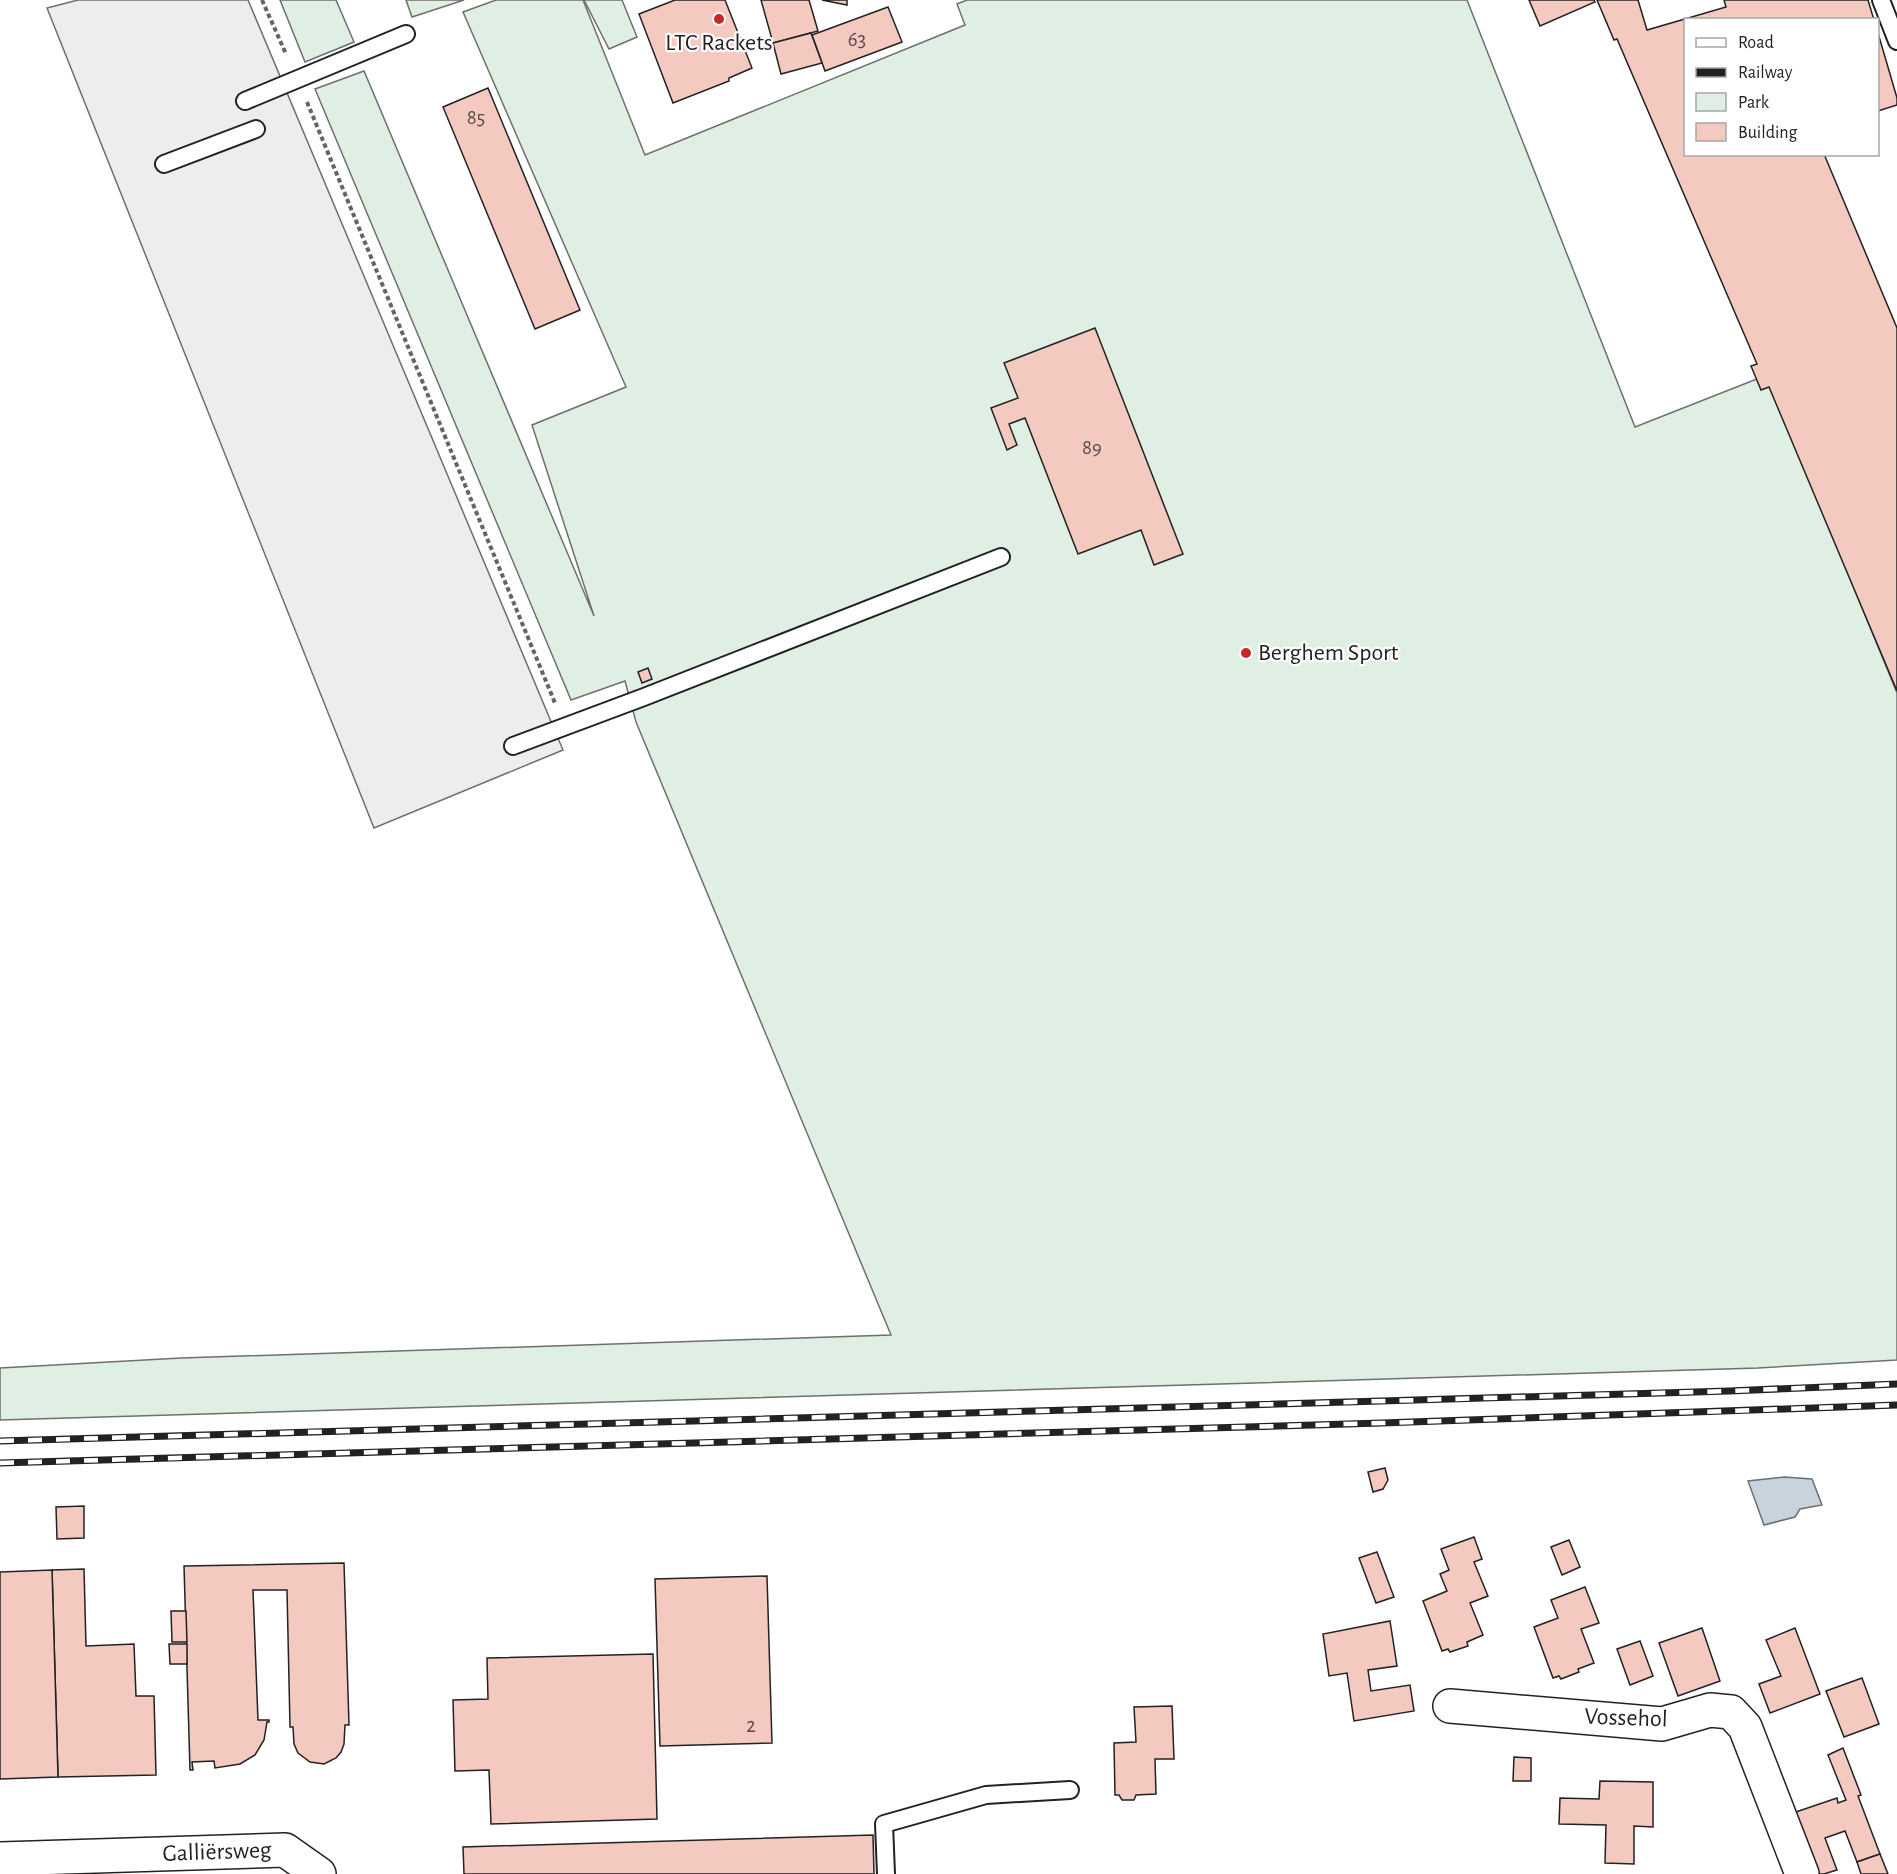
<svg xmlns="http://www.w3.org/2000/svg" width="1897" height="1874" viewBox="0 0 1897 1874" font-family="'Alegreya Sans',sans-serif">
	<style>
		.green { fill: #e0efe3; stroke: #6f6f6f; stroke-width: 1.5 }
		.parking { fill: #ededed; stroke: #6f6f6f; stroke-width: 1.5 }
		.water { fill: #c7d3dd; stroke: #6f6f6f; stroke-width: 1.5 }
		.building { fill: #f3c9c0; stroke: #222; stroke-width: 1.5 }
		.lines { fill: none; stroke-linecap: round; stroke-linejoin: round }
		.service-casing { stroke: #222; stroke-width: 20 }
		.minor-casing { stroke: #222; stroke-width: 36 }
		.path { stroke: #646464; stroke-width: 4; stroke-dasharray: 4.5 3; stroke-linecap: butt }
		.service { stroke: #fff; stroke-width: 16 }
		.minor { stroke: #fff; stroke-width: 33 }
		.rail-casing { stroke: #222; stroke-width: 7 }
		.rail { stroke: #fff; stroke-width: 4.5; stroke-dasharray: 14; stroke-linecap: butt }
		.poi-dot { fill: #c62828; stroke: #fff; stroke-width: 2 }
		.labels { text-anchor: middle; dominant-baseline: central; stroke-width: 4.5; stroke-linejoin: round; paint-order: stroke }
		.number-label { font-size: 21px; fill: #564c4a }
		.poi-label { font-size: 24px; fill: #222; stroke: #fff }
		.street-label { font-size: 24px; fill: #222; stroke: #fff }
	</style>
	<rect width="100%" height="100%" fill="#fff"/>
	<g class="green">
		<path d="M280,0h56l18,42 -49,20z"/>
		<path d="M406,0h58l-52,17z"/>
		<path d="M496,0h87l62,155 320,-130 -8,-21 10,-4h500l168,427 132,-52 130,318v667l-139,8 -1758,52v-52l181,-10 710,-23 -255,-613 -11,-41 -54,19 -256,-611 49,-18 230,545 -62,-191 94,-38 -163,-375z"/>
		<path d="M584,0h38l15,37 -28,12z"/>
	</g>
	<path class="parking" d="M78,0h170l315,750 -189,78 -327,-820z"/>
	<path class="water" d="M1784,1477l28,2 10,26 -22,4 -5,8 -31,8 -16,-44z"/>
	<g class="building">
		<path d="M675,0h50l27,68 -23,10v3l-56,22 -34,-89z"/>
		<path d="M761,0h48l9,31 -45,12z"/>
		<path d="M822,0h25v5z"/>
		<path d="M1529,0h65l1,2 -55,24z"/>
		<path d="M1597,0h41l9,30 79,-23 -2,-7h144l6,20h-188v134h138l73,174v363l-128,-304 -8,3 -10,-24 6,-2 -140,-325 -3,1z"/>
		<path d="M888,7l14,35 -77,29 -13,-36z"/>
		<path d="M811,33l11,30 -41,11 -8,-31z"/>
		<path d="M1878,33l19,65v7l-19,6z"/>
		<path d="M488,88l92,222 -45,19 -92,-222z"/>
		<path d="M1095,328l88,226 -29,11 -13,-35 -63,24 -53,-136 -16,6 8,21 -10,5 -16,-42 27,-10 -14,-35z"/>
		<path d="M648,668l4,11 -10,4 -4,-11z"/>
		<path d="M1385,1468l3,12 -5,9 -10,3 -5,-20z"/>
		<path d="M84,1506v32l-27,1 -1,-32z"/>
		<path d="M1474,1537l8,22 -8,3 14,34 -18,7 13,32 -16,7 1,4 -18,6 -2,-3 -6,2 -19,-50 24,-10 -7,-17 9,-4 -8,-21z"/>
		<path d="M1569,1540l11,27 -18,8 -11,-28z"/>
		<path d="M1377,1552l17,45 -18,6 -17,-45z"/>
		<path d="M344,1563l5,162h-4l-1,19 -3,8 -5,6 -12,6 -14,-2 -12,-9 -4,-9 -1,-17h-3l-3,-137h-34l5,130h11v2h-2l-3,18 -9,15 -15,9 -25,4 -1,-7 -22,1 1,8h-3l-6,-204z"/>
		<path d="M84,1569l2,77 48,-2 2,52h18l2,79 -98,2 -6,-207z"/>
		<path d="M52,1570l6,207 -58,2v-207z"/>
		<path d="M767,1576l5,167 -112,3 -5,-167z"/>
		<path d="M1585,1587l14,36 -18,6 13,34 -16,6 1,3 -18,7 -2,-3 -6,2 -19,-51 24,-9 -7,-18z"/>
		<path d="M171,1611h15l1,31h-15z"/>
		<path d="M1390,1621l7,45 -29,4 3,21 39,-6 4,26 -60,10 -7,-48 -18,3 -6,-42z"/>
		<path d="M1702,1628l18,53 -42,15 -19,-53z"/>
		<path d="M1795,1628l25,66 -50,19 -11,-29 22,-8 -15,-36z"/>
		<path d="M1640,1641l13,35 -23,9 -13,-36z"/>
		<path d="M169,1644h18v20h-17z"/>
		<path d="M653,1654l4,165 -166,5 -2,-54 -34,1 -2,-71 35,-1 -1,-41z"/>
		<path d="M1862,1678l17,46 -35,13 -18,-46z"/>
		<path d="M1172,1706l2,53h-19l1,35 -20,1 -2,5h-12l-3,-5h-4l-1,-52 22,-1 -2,-35z"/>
		<path d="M1843,1748l18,47 -3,1 22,58 -23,8 -12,-31 -20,7 12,32 -13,4h-9l-25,-60 47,-16 1,5 8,-3 -18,-45z"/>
		<path d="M1514,1757l17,1v23h-18z"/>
		<path d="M1600,1781l53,1v45l-19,-1v38l-29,-1 1,-38 -47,-1 1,-26 39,1z"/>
		<path d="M873,1835l1,39h-410l-1,-27z"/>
		<path d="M1880,1854l8,20h-27l-4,-12z"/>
	</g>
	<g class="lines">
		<g class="service-casing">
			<g id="service">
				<path d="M1881,0l16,41"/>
				<path d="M245,101l161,-67"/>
				<path d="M164,164l92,-35"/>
				<path d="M513,746l131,-49 357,-140"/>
				<path d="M886,1874l-2,-50 102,-29 84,-5"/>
			</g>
		</g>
		<g class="minor-casing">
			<g id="minor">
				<path d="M1450,1706l212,18 48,-14 21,2 14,15 57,147"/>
				<path d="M0,1859l285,-9 34,24"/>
			</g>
		</g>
		<g class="path">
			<path d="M262,0l24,54"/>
			<path d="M307,102l248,601"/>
		</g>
		<use href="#service" class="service"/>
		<use href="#minor" class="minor"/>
		<g class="rail-casing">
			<g id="rail">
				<path d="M0,1441l1729,-50 168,-7"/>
				<path d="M0,1463l1382,-40 515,-18"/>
			</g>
		</g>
		<use href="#rail" class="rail"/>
	</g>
	<g class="poi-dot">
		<circle cx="719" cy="19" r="6"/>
		<circle cx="1246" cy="653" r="6"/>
	</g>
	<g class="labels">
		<g class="number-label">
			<text x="857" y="39">63</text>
			<text x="476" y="117">85</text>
			<text x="1092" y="447">89</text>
			<text x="751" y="1725">2</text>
		</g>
		<g class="poi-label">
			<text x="719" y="43">LTC Rackets</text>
			<text x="1258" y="653" text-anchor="start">Berghem Sport</text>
		</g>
		<g class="street-label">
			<text transform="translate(1626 1718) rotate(2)">Vossehol</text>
			<text transform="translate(217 1852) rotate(-2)">Galliërsweg</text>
		</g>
	</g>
	<rect x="1684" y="18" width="195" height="138" fill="#ffffff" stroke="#a7a7a7" stroke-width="1.5"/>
	<rect x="1696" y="38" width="30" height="9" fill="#ffffff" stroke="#a7a7a7" stroke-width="1.5"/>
	<text x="1738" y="48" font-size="18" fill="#222222">Road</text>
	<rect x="1696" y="68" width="30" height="9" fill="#222222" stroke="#a7a7a7" stroke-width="1.5"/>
	<text x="1738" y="78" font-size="18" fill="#222222">Railway</text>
	<rect x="1696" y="93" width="30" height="18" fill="#e0efe3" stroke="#a7a7a7" stroke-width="1.5"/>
	<text x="1738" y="108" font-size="18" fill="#222222">Park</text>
	<rect x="1696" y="123" width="30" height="18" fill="#f3c9c0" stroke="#a7a7a7" stroke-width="1.5"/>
	<text x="1738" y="138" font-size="18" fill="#222222">Building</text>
</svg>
